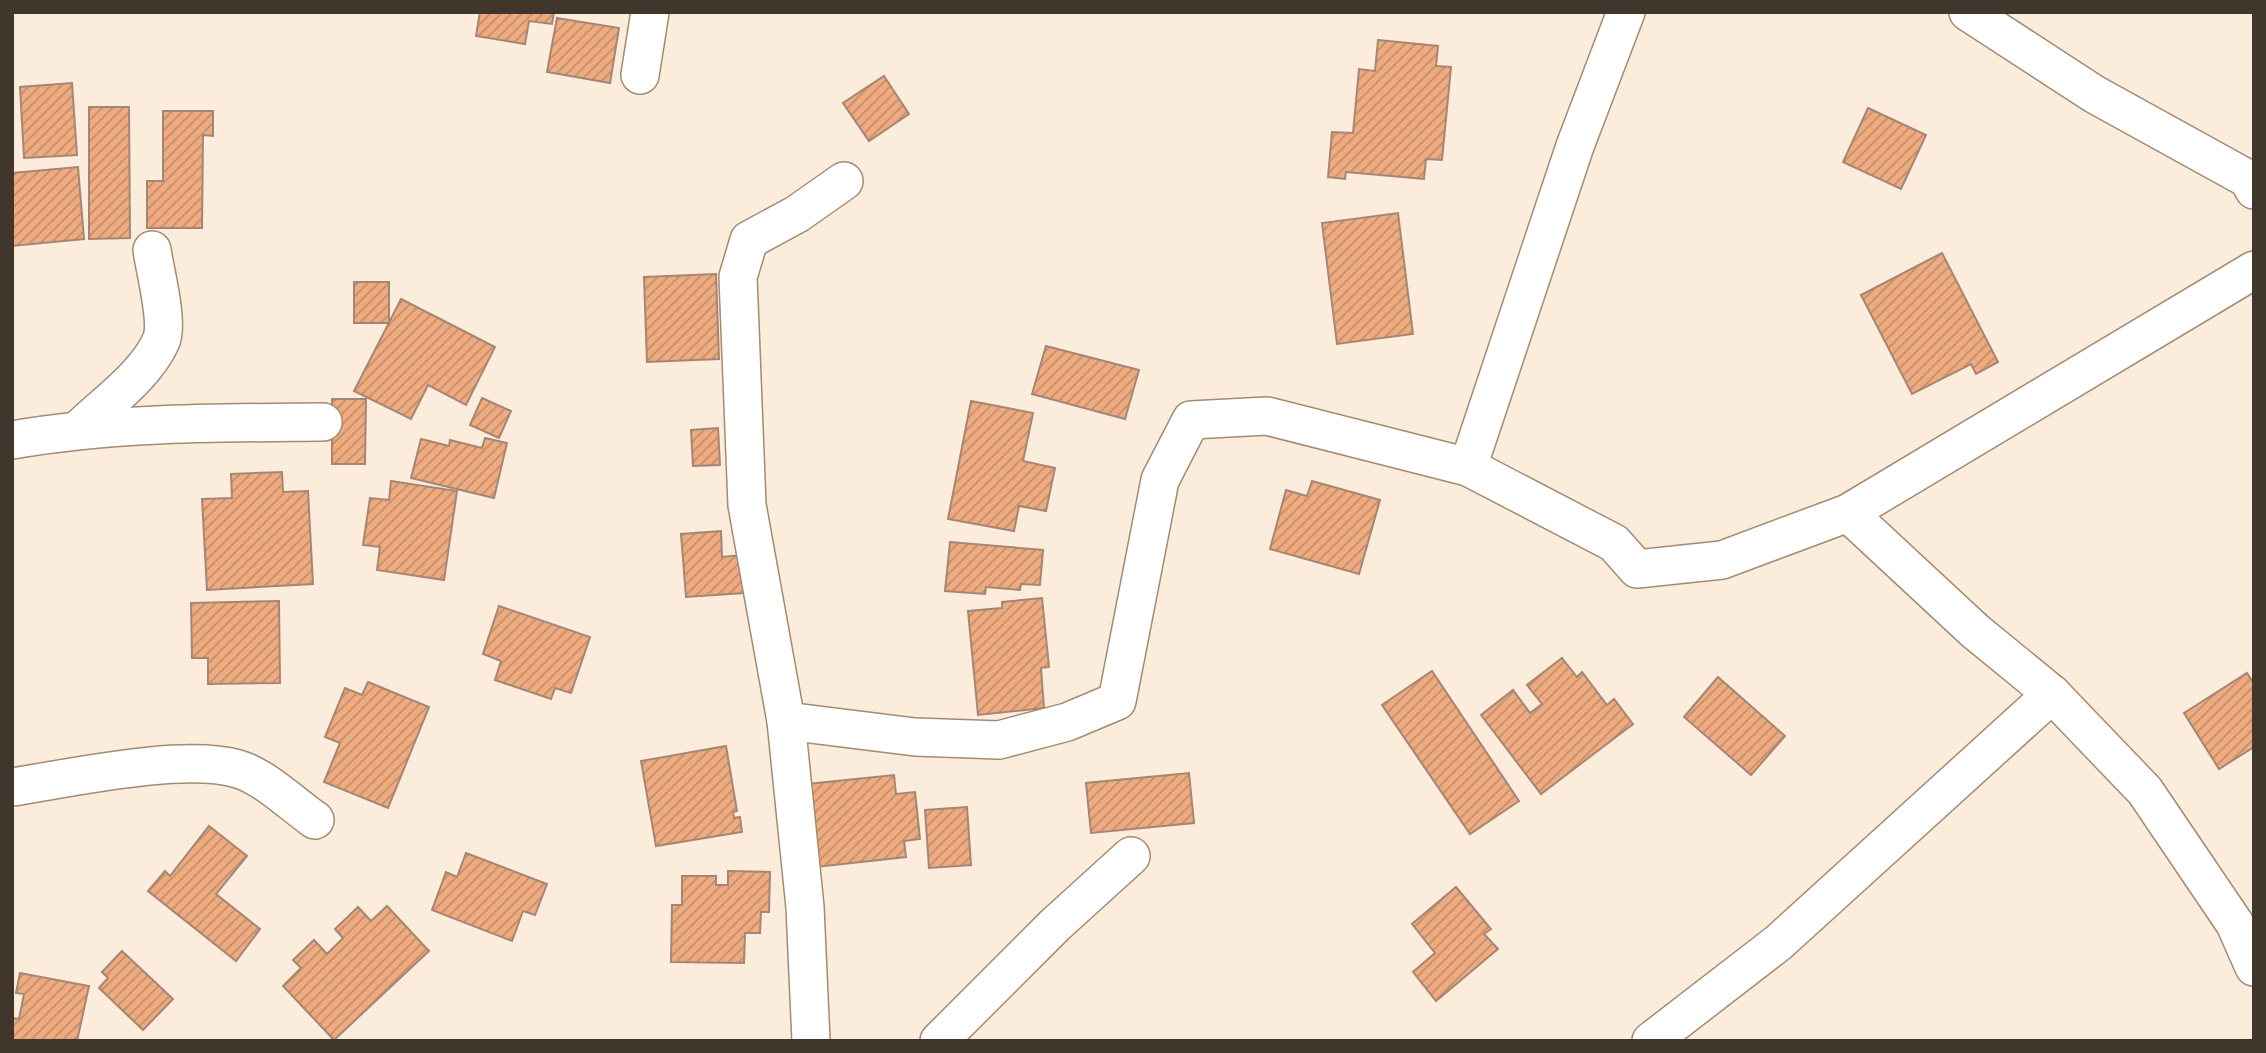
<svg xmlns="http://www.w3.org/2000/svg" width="2266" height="1053" viewBox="0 0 2266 1053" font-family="Signika,sans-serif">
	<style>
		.building { fill: url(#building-hatch); stroke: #a58674; stroke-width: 2 }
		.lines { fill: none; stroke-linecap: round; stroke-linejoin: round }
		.street-casing { stroke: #a38b72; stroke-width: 40 }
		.street { stroke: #fff; stroke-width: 37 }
	</style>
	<defs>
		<pattern id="building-hatch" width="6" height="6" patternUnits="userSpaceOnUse" patternTransform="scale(1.75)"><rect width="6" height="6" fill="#efab80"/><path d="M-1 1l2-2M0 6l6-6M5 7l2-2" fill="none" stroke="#c38c69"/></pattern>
	</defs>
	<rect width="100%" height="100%" fill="#fcecdc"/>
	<g class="building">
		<path d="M480,12h74l-2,12 -23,-3 -4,23 -49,-8z"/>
		<path d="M557,18l62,10 -9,55 -63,-11z"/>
		<path d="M1378,40l60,6 -2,20 15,1 -9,93 -16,-1 -2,20 -78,-7 -1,7 -17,-2 4,-45 21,1 6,-64 16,2z"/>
		<path d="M884,76l25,38 -40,27 -26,-38z"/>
		<path d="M72,83l5,72 -53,3 -4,-71z"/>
		<path d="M89,107h40l1,131 -41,1z"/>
		<path d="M1868,108l58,27 -25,54 -58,-27z"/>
		<path d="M163,111h50v25l-10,-1 -1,93h-55v-47h16z"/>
		<path d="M78,167l6,72 -72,7v-73z"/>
		<path d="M1398,213l15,121 -76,10 -15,-121z"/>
		<path d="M1942,253l56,109 -22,12 -5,-10 -59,30 -51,-99z"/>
		<path d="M716,274l3,85 -72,3 -3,-85z"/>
		<rect x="354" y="282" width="35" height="41"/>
		<path d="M401,299l94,48 -29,58 -38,-20 -17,34 -57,-28z"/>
		<path d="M1046,346l93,24 -14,49 -93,-25z"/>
		<path d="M482,398l29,13 -12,27 -29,-13z"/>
		<path d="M332,399h34l-1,65h-33z"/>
		<path d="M971,401l62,12 -10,48 32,7 -9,43 -27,-5 -5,25 -66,-12z"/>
		<path d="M718,428l2,37 -27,1 -2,-36z"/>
		<path d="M485,438l22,5 -13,55 -83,-20 10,-39 28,7 1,-6 32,8z"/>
		<path d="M282,472l1,20 25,-1 5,93 -106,6 -5,-91 30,-1 -1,-24z"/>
		<path d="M391,481l66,10 -13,89 -67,-10 3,-23 -17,-2 7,-47 19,2z"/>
		<path d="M1312,481l68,19 -21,74 -89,-25 16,-59 21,6z"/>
		<path d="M721,531l1,26 19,-2 3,38 -58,4 -5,-63z"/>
		<path d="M950,542l93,8 -3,35 -19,-1 -1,6 -34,-3 -1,7 -40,-3z"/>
		<path d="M1042,598l7,69 -8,1 3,40 -66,7 -10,-104 34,-3v-6z"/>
		<path d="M279,601l1,82 -72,1v-26h-16l-1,-55z"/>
		<path d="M499,606l91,31 -19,56 -16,-5 -4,11 -56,-19 6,-19 -18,-7z"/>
		<path d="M1562,658l15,19 5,-5 25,33 7,-6 19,25 -92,70 -60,-79 32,-25 17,23 12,-9 -15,-19z"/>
		<path d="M1432,671l87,130 -49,33 -88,-129z"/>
		<path d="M2247,673l7,11v63l-35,22 -35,-56z"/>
		<path d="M1718,677l67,59 -34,39 -67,-58z"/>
		<path d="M368,682l61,25 -41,101 -64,-26 16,-39 -15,-6 20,-49 17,7z"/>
		<path d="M726,746l11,65 -4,1 1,6 6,-1 2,15 -86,14 -15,-85z"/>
		<path d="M1189,773l5,50 -103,10 -5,-50z"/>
		<path d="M894,775l2,19 19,-2 5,47 -16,2 2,16 -90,10 -8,-83z"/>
		<path d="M967,807l4,58 -42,3 -4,-58z"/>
		<path d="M209,826l38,30 -31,38 44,35 -24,32 -88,-70 17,-20 5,5z"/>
		<path d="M466,853l81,31 -12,31 -12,-4 -11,30 -80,-31 14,-38 11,5z"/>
		<path d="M728,871l42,1 -1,40h-8l-1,21h-15l-1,30 -73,-1 1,-57h10v-29h34v9h12z"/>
		<path d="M1456,887l35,42 -7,5 14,15 -62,52 -23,-29 22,-19 -23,-29z"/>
		<path d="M387,906l42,45 -95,89 -51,-54 18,-18 -8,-8 21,-20 13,14 16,-16 -8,-9 23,-22 13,14z"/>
		<path d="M122,951l51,48 -30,31 -44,-42 9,-10 -6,-6z"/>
		<path d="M20,973l69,13 -12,55h-65v-23l7,1 5,-25 -8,-1z"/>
	</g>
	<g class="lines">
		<g class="street-casing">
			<g id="street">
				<path d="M1626,12l-51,134 -107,321 146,76 23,26 85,-9 126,-47 127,118 77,63 93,97 90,133 19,43"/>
				<path d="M1968,12l126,82 154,85 6,11"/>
				<path d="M640,75l10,-63"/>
				<path d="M80,428c26,-25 66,-53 81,-87 8,-18 -6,-70 -9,-91"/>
				<path d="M12,440c105,-18 205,-17 311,-18"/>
				<path d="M1848,513l406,-243"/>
				<path d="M786,721l129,16 84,3 68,-18 50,-21 43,-221 31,-60 76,-4 201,51"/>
				<path d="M12,787c59,-9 171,-34 226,-18 27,8 54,35 77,51"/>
				<path d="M811,1041l-6,-134 -19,-186 -39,-216 -9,-228 11,-37 48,-26 47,-33"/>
				<path d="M939,1041l116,-116 76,-69"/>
				<path d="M1651,1041l127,-98 274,-249"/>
			</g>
		</g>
		<use href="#street" class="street"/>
	</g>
	<rect width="2266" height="1053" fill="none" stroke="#40362c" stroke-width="28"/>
</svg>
